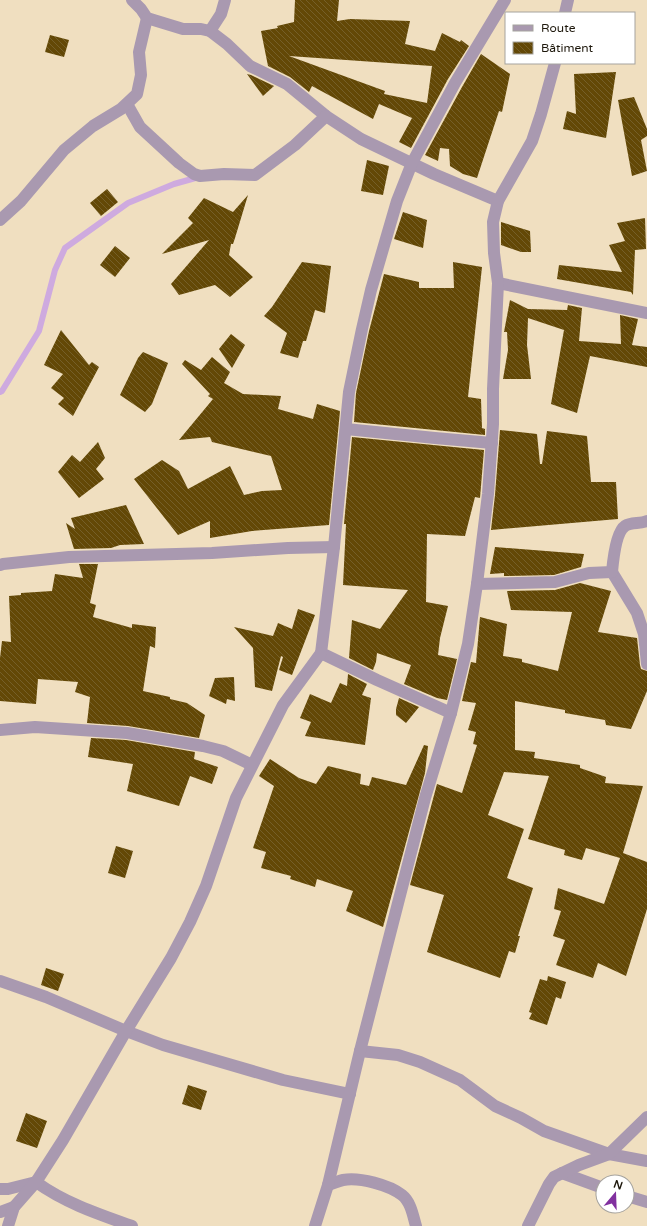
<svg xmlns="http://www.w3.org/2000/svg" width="647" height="1226" viewBox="0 0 647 1226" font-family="'Varela Round',sans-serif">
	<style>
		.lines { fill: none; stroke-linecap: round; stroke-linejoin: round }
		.stream { stroke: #ceaadf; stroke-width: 6 }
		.building { fill: url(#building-back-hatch); fill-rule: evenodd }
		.street { stroke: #a999b0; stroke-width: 12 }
	</style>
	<defs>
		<pattern id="building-back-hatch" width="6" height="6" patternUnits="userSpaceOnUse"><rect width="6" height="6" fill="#634806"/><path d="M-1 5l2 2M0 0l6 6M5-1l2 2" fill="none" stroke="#755f29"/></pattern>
	</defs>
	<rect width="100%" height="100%" fill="#f0dfc0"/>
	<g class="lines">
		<path class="stream" d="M0,392l2,-1 37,-60 16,-61 10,-22 63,-45 46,-19 25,-7"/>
	</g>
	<g class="building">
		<path d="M295,0h44l-2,21 13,-2 60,2 -5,23 30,7 7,-18 18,9 1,-2 8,6 -21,33 -37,69 -12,-6 13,-24 -33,-14 -6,15 -61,-33 -3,6 -19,-15 -22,-11 -7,-35 17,-3 -1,-2 17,-4zM289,56l143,10 -5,37 -43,-9 1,-3z"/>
		<path d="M50,35l19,5 -5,17 -19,-5z"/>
		<path d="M481,54l29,20 -8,38 -3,-1 -22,67 -14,-4 -13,-8 -1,-17 -9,-1 -2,13 -13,-6 37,-68z"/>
		<path d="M616,72l-10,66 -43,-9 4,-18 9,3 -2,-40z"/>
		<path d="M247,74l4,1 23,11 -11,10z"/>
		<path d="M634,97l13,32v7l-6,4 6,31 -15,5 -14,-76z"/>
		<path d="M367,160l22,6 -6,29 -22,-4z"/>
		<path d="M107,189l11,13 -17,14 -11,-13z"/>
		<path d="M248,195l-13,43 -2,6h-2l-2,11 24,22 -23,20 -15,-12 -36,10 -8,-11 38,-44 -47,14 31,-31 -5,-5 16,-20 29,14z"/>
		<path d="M403,212l24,8 -4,28 -29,-9z"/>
		<path d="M645,218l1,31 -11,1 -2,45 -2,-3 -74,-13 2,-14 63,7 -13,-27 16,-4 -8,-18z"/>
		<path d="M501,222l29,9 1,21h-10l-20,-7z"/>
		<path d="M115,246l15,12 -15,19 -15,-12z"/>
		<path d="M302,262l29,4 -6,47 -10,-3 -9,31h-3l-5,17 -18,-5 7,-20 -23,-17 8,-9z"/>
		<path d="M453,262l29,5 -14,130 13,2 1,29 3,1v6l-131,-13 2,-29 13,-62 15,-57 35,8v6h35z"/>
		<path d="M510,300l18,9 39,1 1,-5 14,3 -3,33 42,3 -1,-29 18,4 -6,26 15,2v20l-57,-11 -13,57 -26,-9 13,-74 -36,-12 -1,27 4,34h-28l5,-29 -1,-18h-3z"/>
		<path d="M61,330l28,35 3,-3 7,5 -26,49 -15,-12 6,-6 -13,-10 12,-14 -19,-9z"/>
		<path d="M231,334l14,11 -13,23 -13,-19z"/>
		<path d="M143,352l25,11 -16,41 -7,8 -25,-17 18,-37z"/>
		<path d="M212,357l18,15 -6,11 19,11 38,2 -3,13 35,10 4,-15 23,7 -11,114 -77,6 -42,7v-17l-32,14 -44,-56 28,-19 17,11 9,18 42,-23 14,29 18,-4 20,-1 -11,-34 -59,-14 -2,-5 -31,3 34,-41 -5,-3 2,-2 -28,-30 3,-4 16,10z"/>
		<path d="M500,430l37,4 3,30h2l5,-33 40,5 4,46h25l2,37 -127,11 4,-35z"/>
		<path d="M352,437l132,13 -4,48 -5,-1 -10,39 -38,-2 -1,68 22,4 -8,32 -2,17 19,4 -10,41 -10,-2 -33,-14 7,-19 -34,-12 -1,9 -3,8 -24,-12 3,-38 28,9 28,-39 -65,-5 3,-61h-2z"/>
		<path d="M98,442l7,16 -9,11 8,10 -25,19 -21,-26 14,-17 8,7z"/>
		<path d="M126,505l18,39 -24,1 -9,3 -37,1 -8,-26 9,6 -4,-11z"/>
		<path d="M495,547l89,7 -3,13 -27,8 -50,1v-3l-14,1z"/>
		<path d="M79,564h19l-8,39 6,2 -3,12 39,11v-4l24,3 -1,21 -5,-2 -7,45 27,6v2l17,4 18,12 -6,23 -71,-12 -41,-3 3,-26 -15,-5 3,-10 -40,-3 -2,25 -36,-3v-43l2,-17 9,1 -2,-46 12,-1v-2l31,-2 3,-17 28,4z"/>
		<path d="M580,583l31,8 -13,41 39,6 3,27 1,4 6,2v20l-16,38 -25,-4 -1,-5 -40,-7v-3l-50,-9v49l20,2 -1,6 46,7v3l26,9 -1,6 38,3 -20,67 24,9v47l-21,67 -28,-13 -5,15 -37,-13 9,-25 -12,-4 8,-25 -7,-2 4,-21 46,16 16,-46 -34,-10 -4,12 -18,-5 1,-5 -37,-11 21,-63 -45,-4 -16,43 36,14 -17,49 26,10 -15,48h2l-5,17 -6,-2 -9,27 -73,-26 17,-57 -34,-10 27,-101 25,9 15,-48 -4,-1 3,-12 -8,-2 8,-27 -14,-2 9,-39 5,1 4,-46 27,7 -4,32 19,3v3l36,9 14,-59 -61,-2 -4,-19 48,-1z"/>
		<path d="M298,609l17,6 -23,60 -13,-5 4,-13 -2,-1 -9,35 -17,-4 -2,-39 -19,-21 39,9 5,-13 14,6z"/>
		<path d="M348,674l19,10 -5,11 9,3 -6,47 -60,-9 6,-14 -11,-4 10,-24 21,9 9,-20 7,3z"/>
		<path d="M234,677l1,24 -8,-2 -1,5 -17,-8 6,-18z"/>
		<path d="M399,698l20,9 -13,16 -10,-8v-6z"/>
		<path d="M91,738l35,2 69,12 -1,7 24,8 -6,17 -22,-8 -11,30 -52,-15 6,-27 -45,-7z"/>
		<path d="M424,745l4,1 -3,27 -42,154 -37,-16 7,-20 -36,-12 -2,8 -25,-8 1,-3 -30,-8 5,-16 -13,-4 21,-62 -15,-10 11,-17 29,19 17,6 12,-18 33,8 -1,10 9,2 3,-9 34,8z"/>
		<path d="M116,846l17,5 -8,27 -17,-5z"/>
		<path d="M46,968l18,6 -6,17 -17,-6z"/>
		<path d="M548,976l18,6 -5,17 -5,-2 -9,28 -18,-6 3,-6 -3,-1 11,-33 7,2z"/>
		<path d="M188,1085l19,6 -6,19 -19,-6z"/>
		<path d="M26,1113l21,8 -10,27 -21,-7z"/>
	</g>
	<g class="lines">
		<g class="street">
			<path d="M132,0l9,9 6,9 36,11h18l9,2 17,13 23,22 37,18 39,32 35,23 73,35 64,27"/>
			<path d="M565,13l3,-13"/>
			<path d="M210,31l11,-17 4,-14"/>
			<path d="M127,104l13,23 39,36 15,11 6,2 24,-2 31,1 40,-30 31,-29"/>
			<path d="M0,220l21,-19 43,-51 29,-24 28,-17 16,-15 4,-19 -2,-23 8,-34"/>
			<path d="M498,283l149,30"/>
			<path d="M346,429l89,9 57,5"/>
			<path d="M0,565l3,-1 66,-7 143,-4 76,-5 46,-1"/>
			<path d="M612,572l25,41 7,21 3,30"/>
			<path d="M477,584l78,-2 34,-9 23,-1c1,-11 4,-40 13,-46 6,-4 15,-2 22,-5"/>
			<path d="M451,713l-74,-33 -56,-27 13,-106 15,-155 13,-63 9,-39 26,-89 15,-38 43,-80 50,-83"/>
			<path d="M0,730l35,-3 92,6 76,13 20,5 29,14"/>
			<path d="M0,981l46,16 80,34 37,14 120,35 67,14"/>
			<path d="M360,1051l38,4 22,7 40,18 35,26 26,12 23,13 65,23 38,7"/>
			<path d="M562,1173l41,15"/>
			<path d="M328,1185c5,-1 10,-4 15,-5 17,-3 46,5 59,15 9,7 11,21 14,31"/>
			<path d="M0,1189h8l28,-7c29,21 62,32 96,44"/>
			<path d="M627,1196l20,6"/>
			<path d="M0,1212l14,-5"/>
			<path d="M8,1226l6,-19 22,-25 27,-42 63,-109 45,-73 19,-36 16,-36 30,-88 47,-93 38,-52"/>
			<path d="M315,1226l13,-41 32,-134 65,-253 26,-85 17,-69 9,-60 11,-90 5,-70v-35l5,-106 -4,-30 -1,-31 5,-21 34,-60 9,-27 14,-51"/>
			<path d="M528,1226l21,-42 5,-7 25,-12 30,-11 38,-37"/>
		</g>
	</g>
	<rect x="505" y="12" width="130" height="52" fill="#ffffff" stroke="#a5a39e"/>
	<rect x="513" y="25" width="20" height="6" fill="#a999b0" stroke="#a5a39e"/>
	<text x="541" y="32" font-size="12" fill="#1e180c">Route</text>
	<rect x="513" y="42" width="20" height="12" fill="url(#building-back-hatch)" stroke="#a5a39e"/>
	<text x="541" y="52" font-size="12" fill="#1e180c">Bâtiment</text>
	<g transform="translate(615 1194) rotate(19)"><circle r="19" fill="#ffffff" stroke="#a5a39e"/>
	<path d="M0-3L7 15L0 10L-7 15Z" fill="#81309f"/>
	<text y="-6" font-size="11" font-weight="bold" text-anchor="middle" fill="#1e180c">N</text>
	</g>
</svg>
